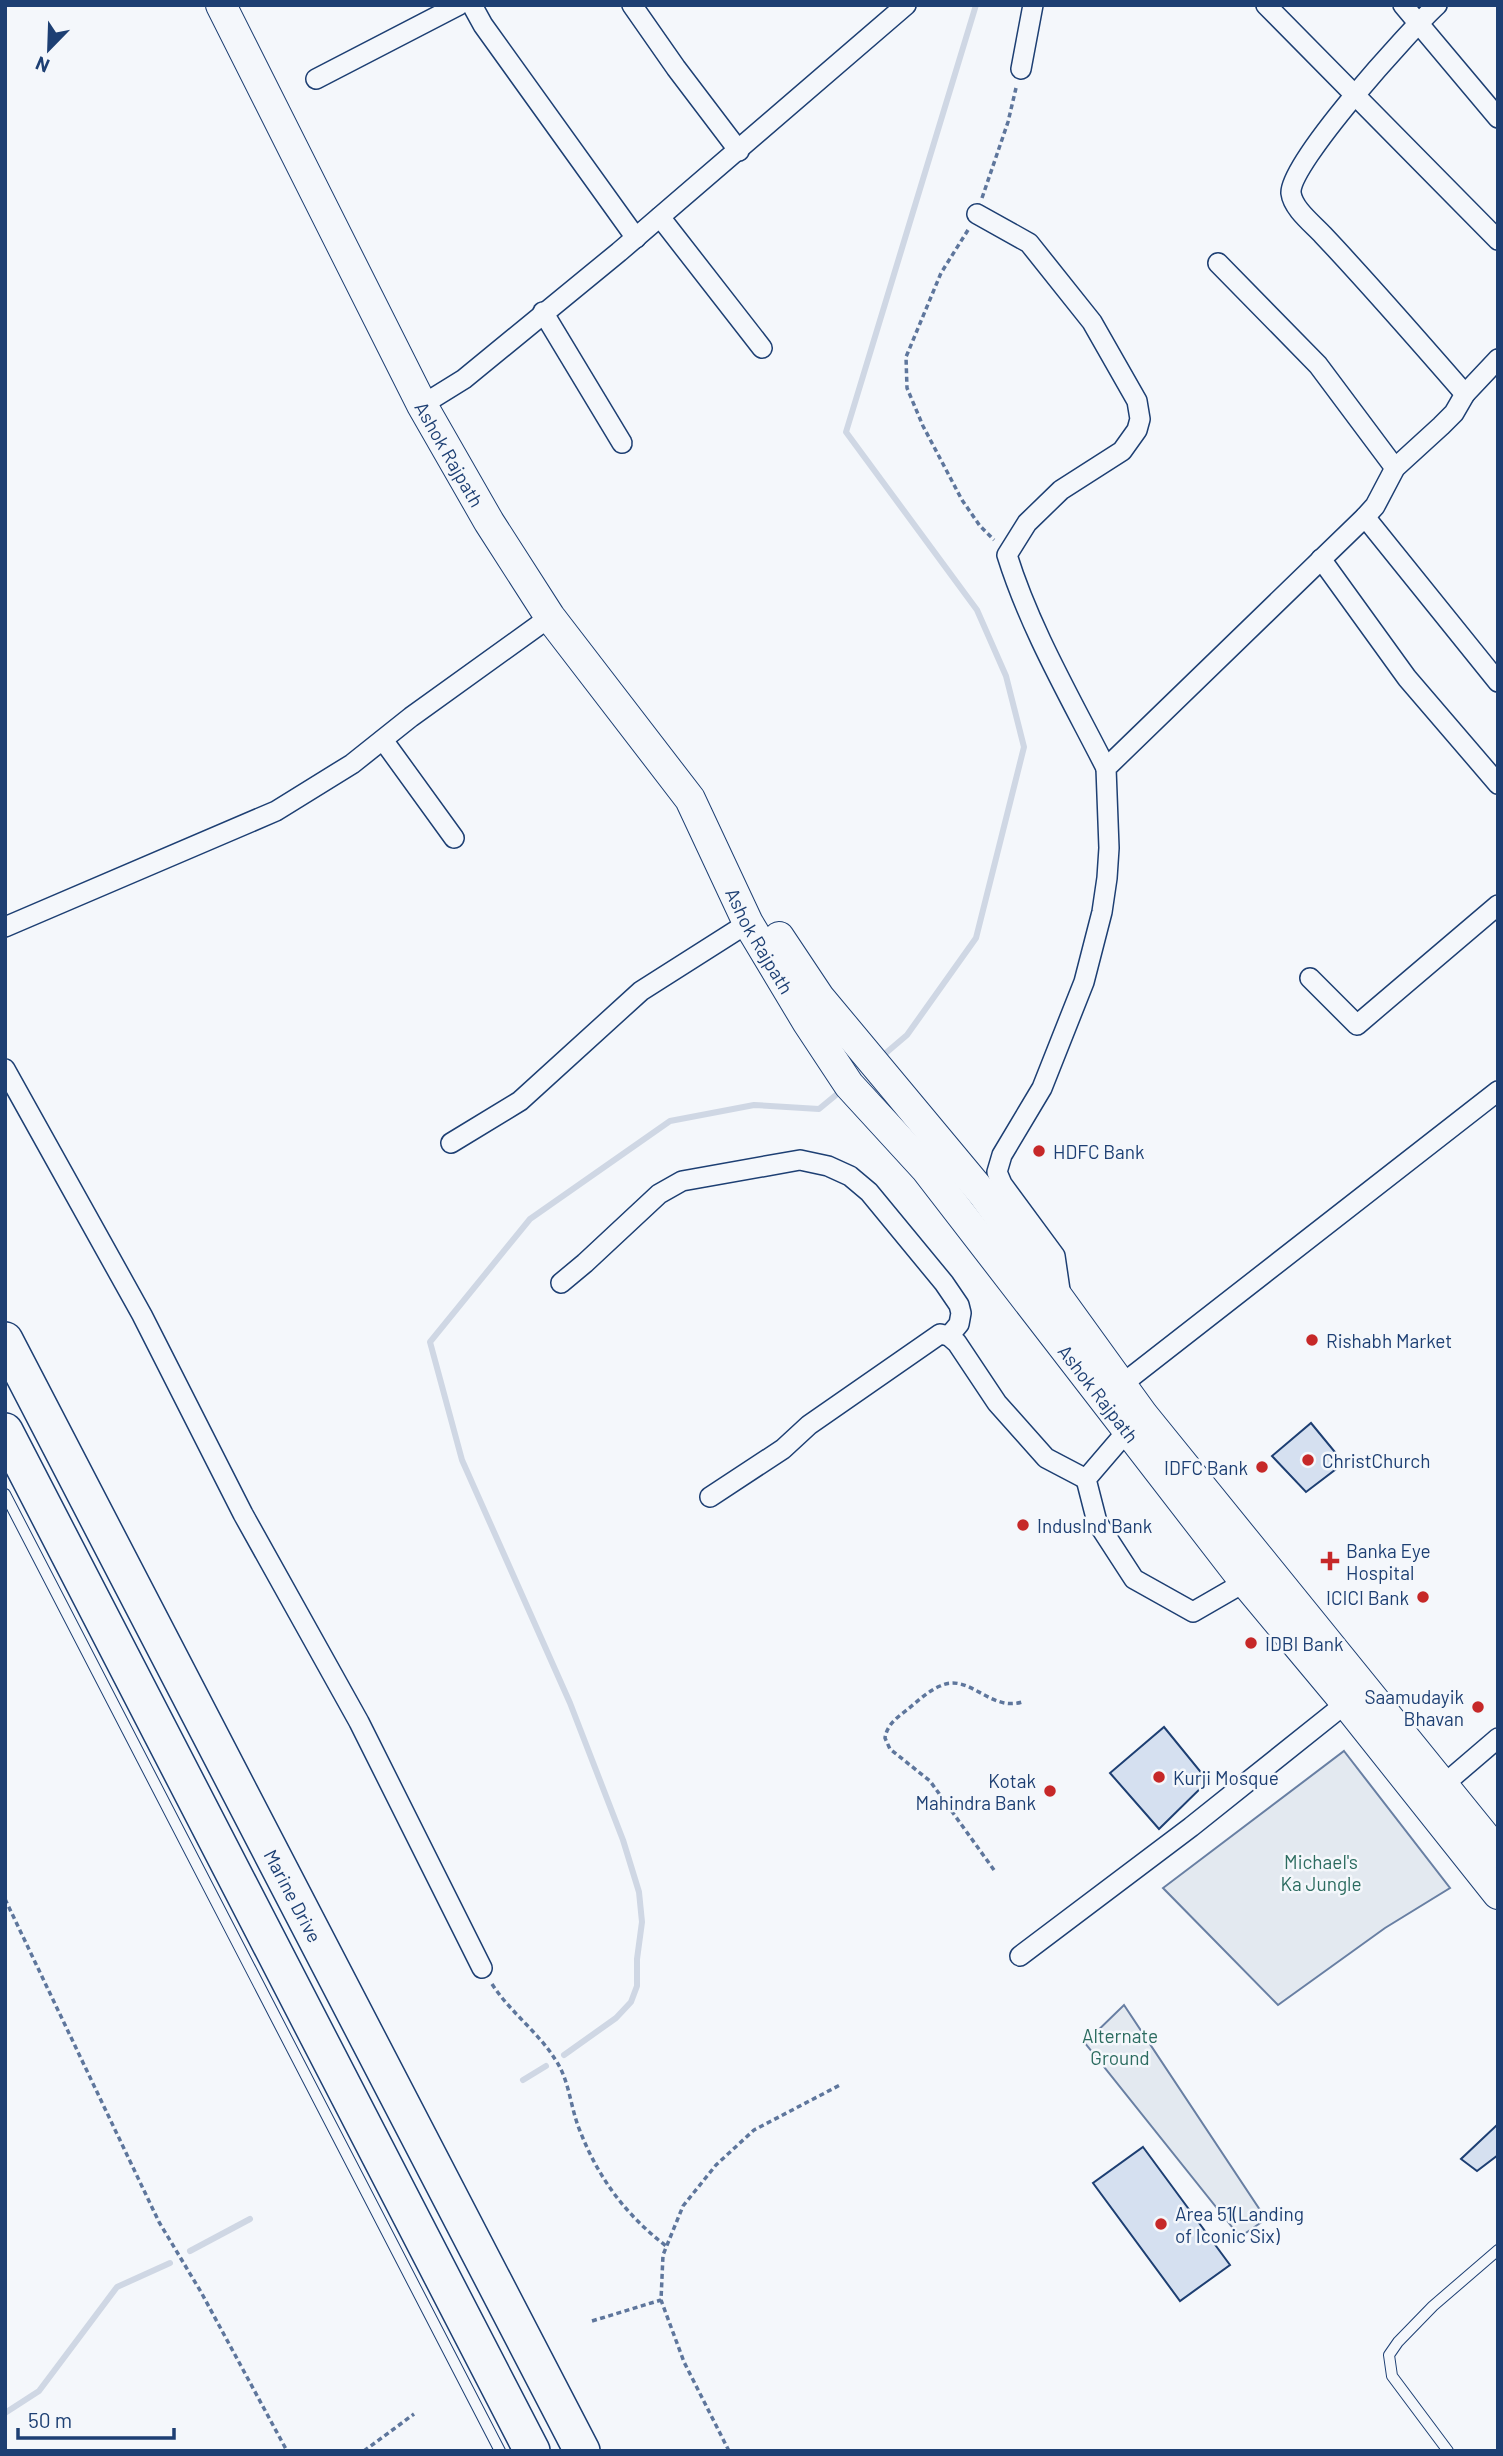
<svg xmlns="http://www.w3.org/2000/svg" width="1503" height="2456" viewBox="0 0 1503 2456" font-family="Barlow,sans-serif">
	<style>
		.green { fill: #e3e9f0; stroke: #687fa3; stroke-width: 2 }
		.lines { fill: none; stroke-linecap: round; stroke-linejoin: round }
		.stream { stroke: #cfd7e4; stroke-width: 6 }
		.building { fill: #d5e0f0; stroke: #1d3f73; stroke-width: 2 }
		.service-casing { stroke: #1d3f73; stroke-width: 12 }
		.minor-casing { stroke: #1d3f73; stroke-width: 22 }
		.primary-casing { stroke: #1d3f73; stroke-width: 32 }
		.motorway-casing { stroke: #1d3f73; stroke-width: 38 }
		.path { stroke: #5e769c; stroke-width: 3.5; stroke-dasharray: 5 3.5; stroke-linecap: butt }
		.service { stroke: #f4f7fb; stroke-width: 10 }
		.minor { stroke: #f4f7fb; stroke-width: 19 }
		.primary { stroke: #f4f7fb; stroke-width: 30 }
		.motorway { stroke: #f4f7fb; stroke-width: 35 }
		.poi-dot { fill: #c62828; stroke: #f4f7fb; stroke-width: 2.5 }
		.labels { text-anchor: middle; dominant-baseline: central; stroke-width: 5; stroke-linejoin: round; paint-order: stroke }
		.street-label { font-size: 19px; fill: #1d3f73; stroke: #f4f7fb }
		.poi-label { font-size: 19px; fill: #1d3f73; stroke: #f4f7fb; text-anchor: start }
		.park-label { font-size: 19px; fill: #2c6c60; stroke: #f4f7fb }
	</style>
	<rect width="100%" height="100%" fill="#f4f7fb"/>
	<g class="green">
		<path d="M1344,1751l106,137 -65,40 -107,77 -115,-117z"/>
		<path d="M1124,2005l142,214 -26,18 -155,-194z"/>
	</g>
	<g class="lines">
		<g class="stream">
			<path d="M880,1058l27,-23 69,-97 48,-191 -18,-71 -29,-66 -131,-178 130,-427"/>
			<path d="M564,2055l52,-37 15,-16 6,-16v-27l5,-37 -3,-30 -16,-52 -53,-137 -108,-243 -32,-118 100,-123 140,-98 84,-16 65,4 23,-19"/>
			<path d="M523,2080l23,-14"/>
			<path d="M190,2251l60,-32"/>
			<path d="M5,2413l34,-22 78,-104 53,-24"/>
		</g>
	</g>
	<g class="building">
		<path d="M1311,1423l33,40 -38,29 -34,-36z"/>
		<path d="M1164,1727l44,54 -49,48 -49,-56z"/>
		<path d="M1498,2124v31l-21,16 -16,-12z"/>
		<path d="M1143,2147l87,118 -50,36 -87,-118z"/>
	</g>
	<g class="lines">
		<g class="service-casing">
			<g id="service">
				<path d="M5,1494l495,957"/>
				<path d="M1448,2451l-56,-75 -3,-21 9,-13 35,-36 65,-56"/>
			</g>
		</g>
		<g class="minor-casing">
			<g id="minor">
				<path d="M472,5l11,20 153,213"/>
				<path d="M632,5l44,63 63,83"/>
				<path d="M1266,5l232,235"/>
				<path d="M1403,5l95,113"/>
				<path d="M1437,5c-27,25 -148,158 -146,188 2,16 22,31 32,42 49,52 95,105 142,159"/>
				<path d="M1021,69l12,-64"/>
				<path d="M316,79l143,-74"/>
				<path d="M977,214l52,29 63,79 45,79 3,18 -3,11 -15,21 -61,39 -34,33 -20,32c23,74 64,144 99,213"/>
				<path d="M660,217l102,131"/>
				<path d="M1218,263l100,102 77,103"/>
				<path d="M543,312l79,131"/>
				<path d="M422,405l42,-26 155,-127 287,-247"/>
				<path d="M1365,517l133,165"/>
				<path d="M1321,559l86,119 91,106"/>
				<path d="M383,740l71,98"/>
				<path d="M5,927l271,-116 76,-47 59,-47 139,-100"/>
				<path d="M1310,978l47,47 141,-120"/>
				<path d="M5,1069l137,246 101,199 116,208 123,246"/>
				<path d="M451,1143l69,-42 121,-110 107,-68"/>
				<path d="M561,1283l24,-20 74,-69 23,-13 118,-21 28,6 22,10 19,16 75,91 15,22 2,8 -2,11 -10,12"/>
				<path d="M1061,1297l-6,-41 -53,-72 -5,-12 5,-17 40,-67 42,-106 18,-70 5,-34 2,-30 -3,-80 259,-251 10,-11 20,-38 46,-42 13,-13 11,-19 33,-35"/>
				<path d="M1121,1385l377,-294"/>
				<path d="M1134,1423l-48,56 11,43 37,57 59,33 52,-30"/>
				<path d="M710,1497l73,-48 26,-24 131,-91 9,2 8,7 40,60 49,55 40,21"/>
				<path d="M1435,1792l63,-54"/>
				<path d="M1020,1956l171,-129 164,-131"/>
			</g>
		</g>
		<g class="primary-casing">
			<g id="primary">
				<path id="s1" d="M221,5l201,400 67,117 61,95 140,182 58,124 60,100 41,62 77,84 319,413 101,121 152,191"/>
				<path d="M779,937l40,60 165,198 159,220 355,438"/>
			</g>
		</g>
		<g class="motorway-casing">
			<g id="motorway">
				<path id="s2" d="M5,1340l577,1111"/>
				<path d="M5,1431l527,1020"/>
			</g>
		</g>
		<g class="path">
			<path d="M982,198l26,-76 8,-34"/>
			<path d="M968,230l-27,43 -35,84 1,31 16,38 39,74 18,26 14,14"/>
			<path d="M994,1870l-64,-89 -40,-32 -5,-11c2,-14 13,-21 23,-29 10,-8 20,-18 32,-23 29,-14 50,26 82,16"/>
			<path d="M5,1899l154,323 42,70 86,159"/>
			<path d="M492,1984c18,28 46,48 63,75 15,22 15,48 25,72 19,48 45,83 86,115"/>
			<path d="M592,2321l69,-21"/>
			<path d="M364,2451l50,-37"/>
			<path d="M729,2451l-45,-89 -23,-62 2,-45 20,-49 33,-41 38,-35 86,-45"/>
		</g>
		<use href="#service" class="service"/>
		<use href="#minor" class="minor"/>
		<use href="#primary" class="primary"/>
		<use href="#motorway" class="motorway"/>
	</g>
	<g class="poi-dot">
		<circle cx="1039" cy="1151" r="7"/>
		<circle cx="1312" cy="1340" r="7"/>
		<circle cx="1308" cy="1460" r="7"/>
		<circle cx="1262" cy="1467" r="7"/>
		<circle cx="1023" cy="1525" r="7"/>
		<path d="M1326.5 1550.5h7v7h7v7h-7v7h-7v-7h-7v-7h7z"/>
		<circle cx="1423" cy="1597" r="7"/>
		<circle cx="1251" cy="1643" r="7"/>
		<circle cx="1478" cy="1707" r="7"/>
		<circle cx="1159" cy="1777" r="7"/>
		<circle cx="1050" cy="1791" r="7"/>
		<circle cx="1161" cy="2224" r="7"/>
	</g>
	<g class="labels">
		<g class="street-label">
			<text stroke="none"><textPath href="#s1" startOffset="504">Ashok Rajpath</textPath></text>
			<text stroke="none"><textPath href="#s1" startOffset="1083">Ashok Rajpath</textPath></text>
			<text stroke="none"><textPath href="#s1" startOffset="1650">Ashok Rajpath</textPath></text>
			<text stroke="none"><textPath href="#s2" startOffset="626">Marine Drive</textPath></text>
		</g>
		<g class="poi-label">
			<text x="1053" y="1151">HDFC Bank</text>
			<text x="1326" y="1340">Rishabh Market</text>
			<text x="1322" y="1460">ChristChurch</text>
			<text x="1248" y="1467" text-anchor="end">IDFC Bank</text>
			<text x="1037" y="1525">IndusInd Bank</text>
			<text x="1346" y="1550">Banka Eye<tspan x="1346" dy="22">Hospital</tspan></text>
			<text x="1409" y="1597" text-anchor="end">ICICI Bank</text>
			<text x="1265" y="1643">IDBI Bank</text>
			<text x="1464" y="1696" text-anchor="end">Saamudayik<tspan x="1464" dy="22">Bhavan</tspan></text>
			<text x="1173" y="1777">Kurji Mosque</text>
			<text x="1036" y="1780" text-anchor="end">Kotak<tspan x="1036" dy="22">Mahindra Bank</tspan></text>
			<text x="1175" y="2213">Area 51(Landing<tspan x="1175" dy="22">of Iconic Six)</tspan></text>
		</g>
		<g class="park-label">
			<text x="1321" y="1861">Michael's<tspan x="1321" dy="22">Ka Jungle</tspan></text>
			<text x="1120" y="2035">Alternate<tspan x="1120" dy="22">Ground</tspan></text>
		</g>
	</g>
	<rect width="1503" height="2456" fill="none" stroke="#1d3f73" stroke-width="14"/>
	<g transform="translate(49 49) rotate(203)" stroke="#f4f7fb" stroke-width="5" paint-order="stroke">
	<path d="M0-5L12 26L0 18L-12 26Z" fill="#1d3f73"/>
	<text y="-10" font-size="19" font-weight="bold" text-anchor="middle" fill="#1d3f73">N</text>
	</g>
	<path d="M18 2428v10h156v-10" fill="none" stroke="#1d3f73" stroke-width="3.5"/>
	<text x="28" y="2428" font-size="21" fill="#1d3f73" stroke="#f4f7fb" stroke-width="5" paint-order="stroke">50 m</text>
</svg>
